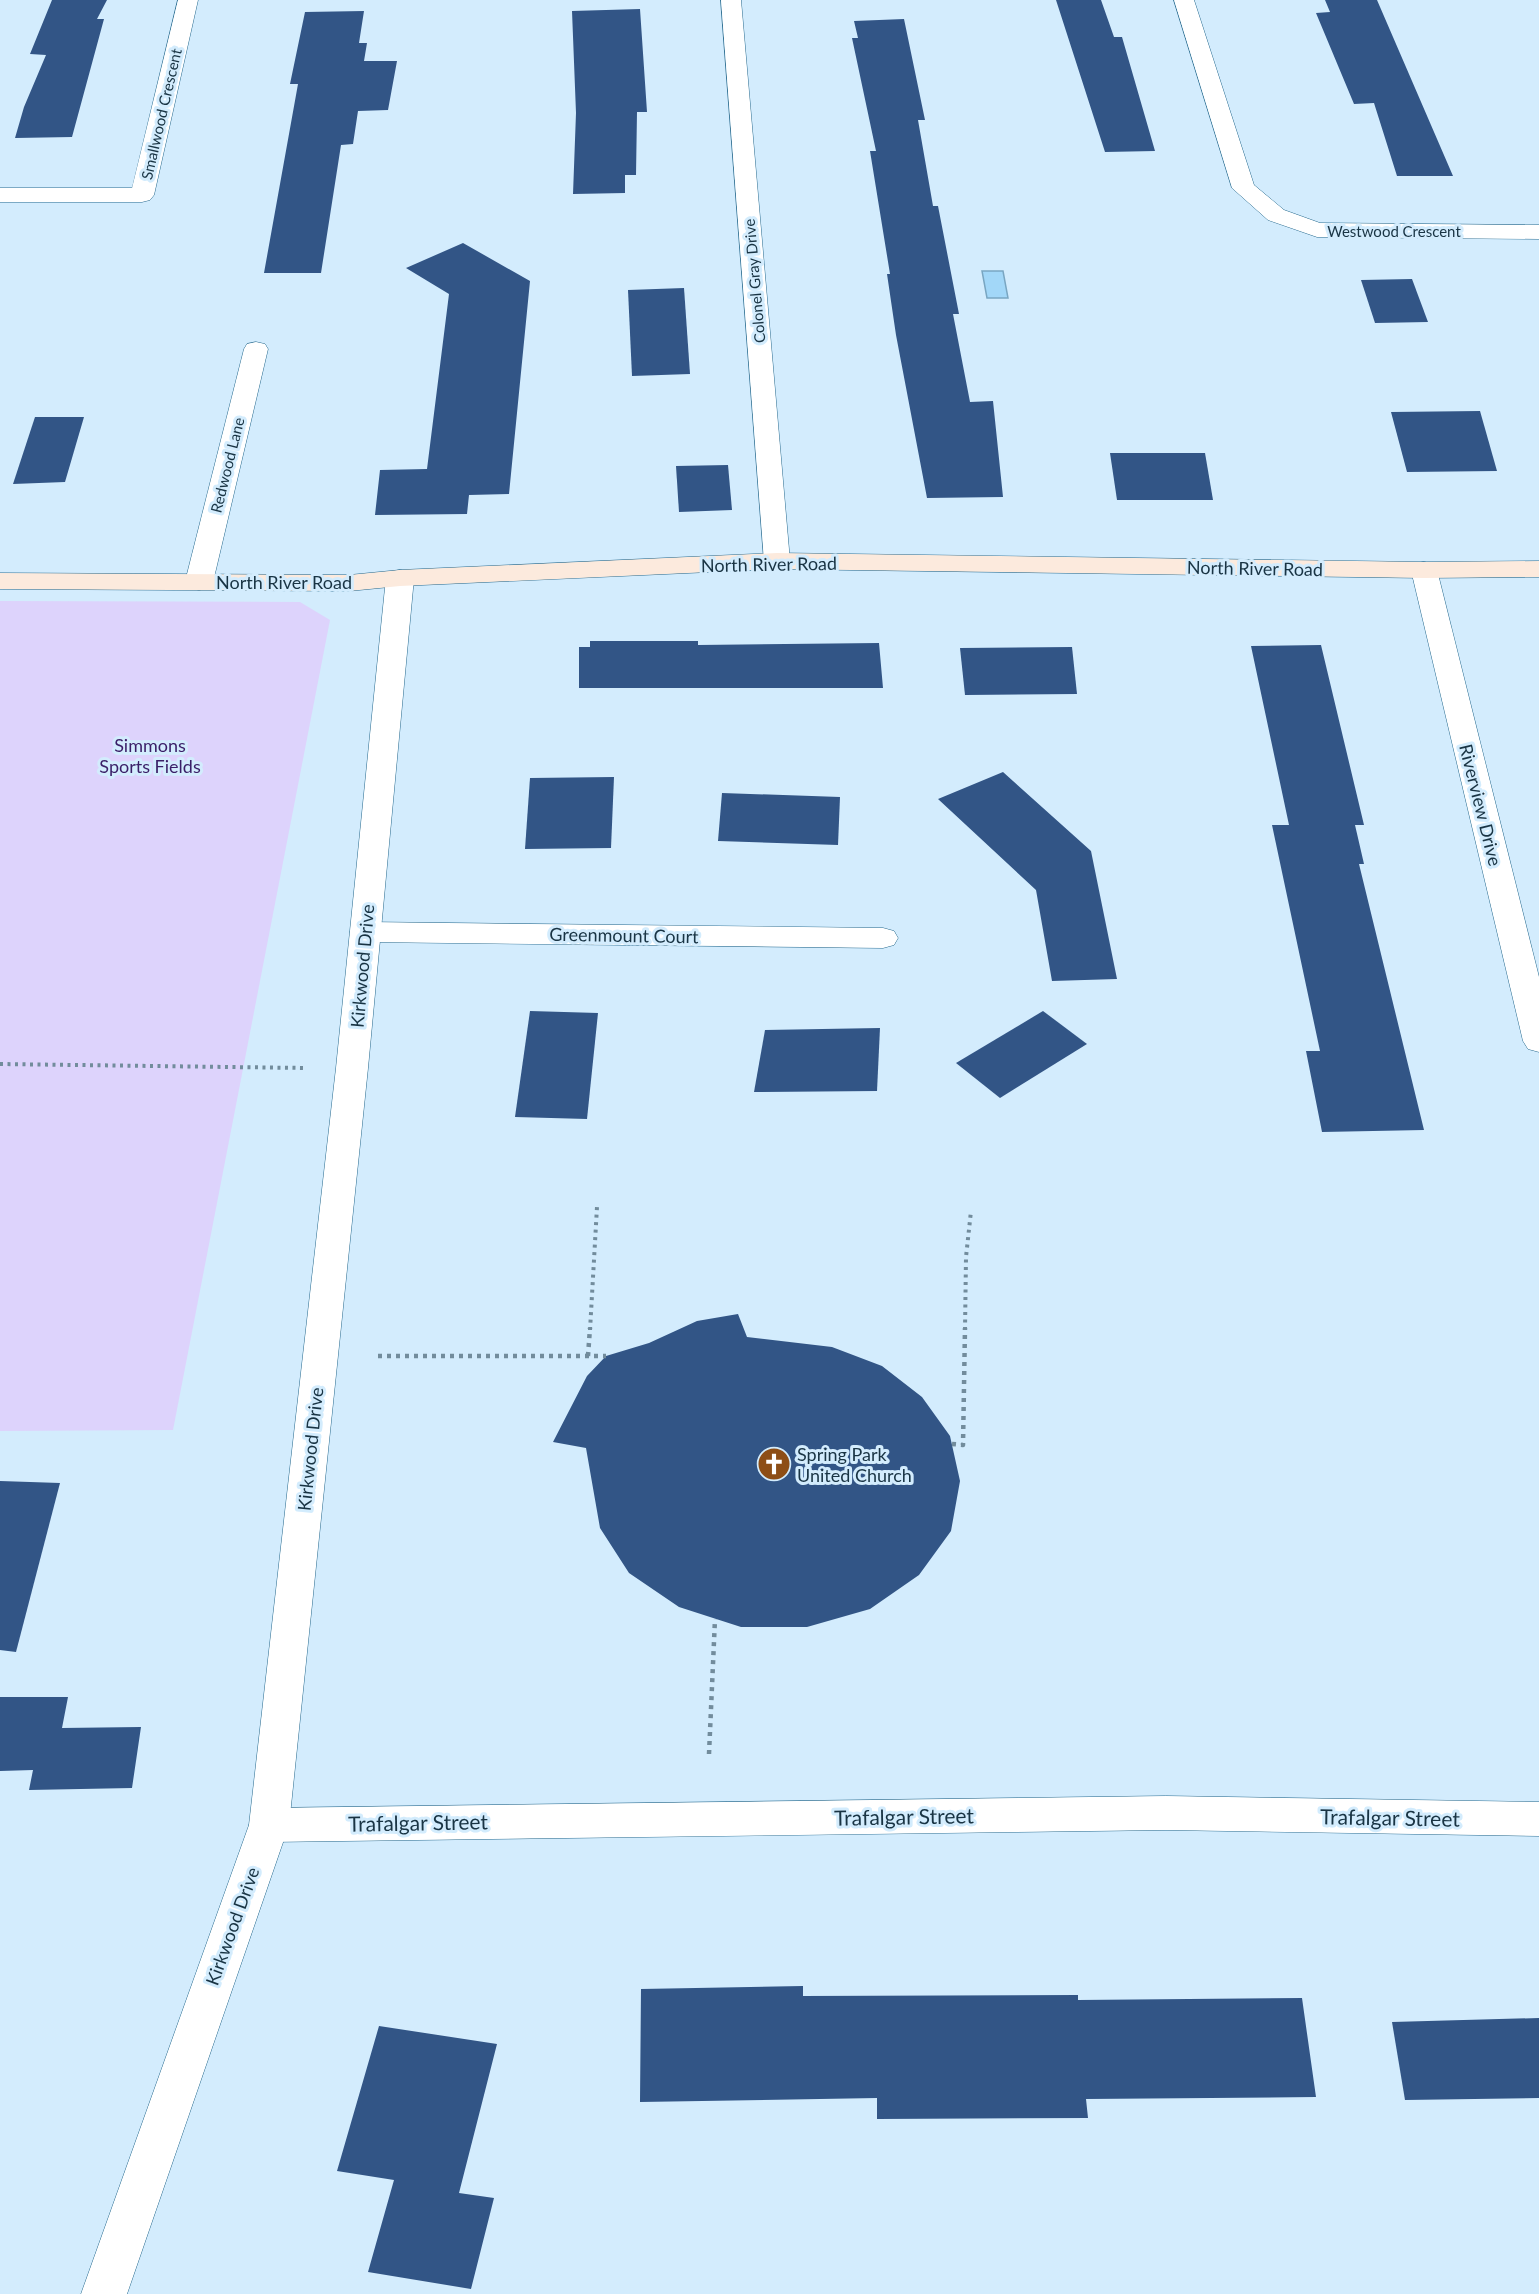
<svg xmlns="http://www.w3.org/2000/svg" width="1539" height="2294" viewBox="0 0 1539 2294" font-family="Lato,sans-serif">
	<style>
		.green { fill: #ddd3fc }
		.water { fill: #a2d7f8; stroke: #79a6c2; stroke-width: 1.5 }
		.building { fill: #325586 }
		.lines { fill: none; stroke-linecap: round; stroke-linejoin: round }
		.minor-casing { stroke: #26698d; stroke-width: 1 }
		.tertiary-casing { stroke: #26698d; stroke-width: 1 }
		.secondary-casing { stroke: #26698d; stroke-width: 1 }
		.path-far1 { stroke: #728c9c; stroke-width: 4; stroke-dasharray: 3 4.5; stroke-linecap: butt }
		.path { stroke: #728c9c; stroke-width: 4.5; stroke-dasharray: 4 5; stroke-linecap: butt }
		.minor { fill: #fff; fill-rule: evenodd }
		.tertiary { fill: #fff; fill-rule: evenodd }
		.secondary { fill: #fceadd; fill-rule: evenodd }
		.labels { text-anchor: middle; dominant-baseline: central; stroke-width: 6; stroke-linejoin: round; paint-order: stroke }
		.far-street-label { font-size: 15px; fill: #193444; stroke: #d3ecfd }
		.street-label { font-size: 18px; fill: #193444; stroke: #d3ecfd }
		.park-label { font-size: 18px; fill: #3a1e67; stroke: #d3ecfd }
		.poi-label { font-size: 18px; fill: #193444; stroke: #d3ecfd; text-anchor: start }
		.near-street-label { font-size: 21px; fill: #193444; stroke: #d3ecfd }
	</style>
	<rect width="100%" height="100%" fill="#d3ecfd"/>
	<path class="green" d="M0,601l300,1 30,18 -157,810 -173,1z"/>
	<path class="water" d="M982,271h21l5,27h-21z"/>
	<g class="building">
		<path d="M52,0h55l-10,19h7l-32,118 -57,1 9,-31 22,-52 -16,-1z"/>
		<path d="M1056,0h45l13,37h8l33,114 -50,1z"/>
		<path d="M1325,0h52l76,176h-56l-23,-73 -20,1 -38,-91 14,-1z"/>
		<path d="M640,9l7,103h-10l-1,63h-11v18l-52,1 3,-81 -4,-102z"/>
		<path d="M364,11l-5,32h8l-3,18h33l-9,49 -30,1 -5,33 -12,1 -20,128h-57l34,-189h-8l15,-72z"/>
		<path d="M904,19l21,101h-7l15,86h5l21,108h-6l17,88 23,-1 10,96 -76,1 -31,-163 -9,-61h3l-20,-123h6l-24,-113h6l-4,-17z"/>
		<path d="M463,243l67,38 -21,213 -40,1 -2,19 -92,1 5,-45 47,-1 22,-175 -43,-26z"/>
		<path d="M1412,279l16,43 -53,1 -14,-43z"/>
		<path d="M684,288l6,86 -58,2 -4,-86z"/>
		<path d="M1480,411l17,60 -90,1 -16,-60z"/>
		<path d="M35,417h49l-19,65 -52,2z"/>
		<path d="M1110,453h95l8,47h-96z"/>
		<path d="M728,465l4,45 -53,2 -3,-46z"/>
		<path d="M590,641h108v4l181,-2 4,45h-304v-41h11z"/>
		<path d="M1321,645l43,180h-9l9,39h-5l65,266 -102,2 -16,-81h14l-48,-226h17l-38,-179z"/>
		<path d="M1072,647l5,47 -112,1 -5,-47z"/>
		<path d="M1003,772l88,79 26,128 -65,2 -16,-91 -98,-91z"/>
		<path d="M614,777l-3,71 -86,1 5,-71z"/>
		<path d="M722,793l118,4 -2,48 -120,-4z"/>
		<path d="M530,1011l68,2 -11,106 -72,-2z"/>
		<path d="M1043,1011l44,33 -87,54 -44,-35z"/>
		<path d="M880,1028l-3,63 -123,1 11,-62z"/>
		<path d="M738,1314l9,23 85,10 50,19 40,31 28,39 10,45 -9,50 -32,44 -49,34 -63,18h-66l-62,-20 -50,-34 -29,-45 -14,-80 -33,-6 34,-66 19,-20 43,-13 48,-22z"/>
		<path d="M0,1481l60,2 -44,169 -16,-2z"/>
		<path d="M0,1697h68l-6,31 79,-1 -9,61 -103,2 4,-20 -33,1z"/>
		<path d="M803,1986v10l275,-1v5l224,-2 14,99 -230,2 2,19 -211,1v-21l-237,4 1,-113z"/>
		<path d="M1539,2018v80l-134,2 -13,-78z"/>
		<path d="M379,2026l118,18 -38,149 35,5 -23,91 -103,-17 26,-92 -57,-9z"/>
	</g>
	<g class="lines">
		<g class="minor-casing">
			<g id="minor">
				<path d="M178,0h20l-44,195 -4,5 -8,2h-142v-14h132z"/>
				<path d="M721,0h20l49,561 -4,6 -9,2 -9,-2 -4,-6z"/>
				<path d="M1174,0h20l60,185 30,25 36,13 219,2v14l-222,-2 -49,-17 -36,-32z"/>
				<path d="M256,342l9,2 3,5 -55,233 -4,6 -10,2 -10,-2 -4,-6 59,-233 3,-5z"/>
				<path d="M1424,562l10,2 3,6 102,407v75l-11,-3 -5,-8 -112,-471 3,-6z"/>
				<path d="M365,922l518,6 11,3 4,7 -4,7 -11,3 -518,-6 -11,-3 -4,-7 4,-7z"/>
				<path d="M1166,1796l373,6v34l-373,-6 -897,12 -14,-5 -6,-12 6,-12 14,-5z"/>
			</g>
		</g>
		<g class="tertiary-casing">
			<path id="tertiary" d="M400,570l10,2 4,6 -46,490 -79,757 -162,469h-46l168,-469 87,-757 50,-490 4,-6z"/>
		</g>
		<g class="secondary-casing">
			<path id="secondary" d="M777,553l647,9 115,-1v16l-115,1 -647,-9 -377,17 -51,5 -349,-2v-16l349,2 51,-5z"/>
		</g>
		<g class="path-far1">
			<path d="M0,1064l306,4"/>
			<path d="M590,1330l7,-123"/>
			<path d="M965,1330l1,-73 5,-46"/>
		</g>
		<g class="path">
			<path d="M378,1356h228"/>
			<path d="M588,1356l2,-28"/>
			<path d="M952,1444l11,1 2,-117"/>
			<path d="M709,1754l6,-135"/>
		</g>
		<use href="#minor" class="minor"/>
		<use href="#tertiary" class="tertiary"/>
		<use href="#secondary" class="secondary"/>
	</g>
	<defs>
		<g id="church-disc" transform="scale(1.725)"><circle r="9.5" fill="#8d4e16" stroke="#d3ecfd"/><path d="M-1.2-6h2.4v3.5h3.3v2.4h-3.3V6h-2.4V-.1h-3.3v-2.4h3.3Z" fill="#fff"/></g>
	</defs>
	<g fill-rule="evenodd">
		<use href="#church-disc" x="774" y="1464"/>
	</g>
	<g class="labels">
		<g class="far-street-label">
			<text transform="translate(161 114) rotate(-77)">Smallwood Crescent</text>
			<text x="1394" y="231">Westwood Crescent</text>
			<text transform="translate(754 281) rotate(-95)">Colonel Gray Drive</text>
			<text transform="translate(227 465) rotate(-76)">Redwood Lane</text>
		</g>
		<g class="street-label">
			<text transform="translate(769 564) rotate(-1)">North River Road</text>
			<text transform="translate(1255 568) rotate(1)">North River Road</text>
			<text x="284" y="582">North River Road</text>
			<text transform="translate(1481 805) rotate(76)">Riverview Drive</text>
			<text transform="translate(624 935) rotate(1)">Greenmount Court</text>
			<text transform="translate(362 966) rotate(-85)">Kirkwood Drive</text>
			<text transform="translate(310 1449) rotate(-84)">Kirkwood Drive</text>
			<text transform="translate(232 1926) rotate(-70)">Kirkwood Drive</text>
		</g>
		<g class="park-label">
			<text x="150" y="745">Simmons<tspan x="150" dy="21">Sports Fields</tspan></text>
		</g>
		<g class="poi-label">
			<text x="797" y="1454">Spring Park<tspan x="797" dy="21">United Church</tspan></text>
		</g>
		<g class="near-street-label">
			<text transform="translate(904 1816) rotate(-1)">Trafalgar Street</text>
			<text transform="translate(1390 1817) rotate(1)">Trafalgar Street</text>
			<text transform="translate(418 1822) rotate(-1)">Trafalgar Street</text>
		</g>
	</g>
</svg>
